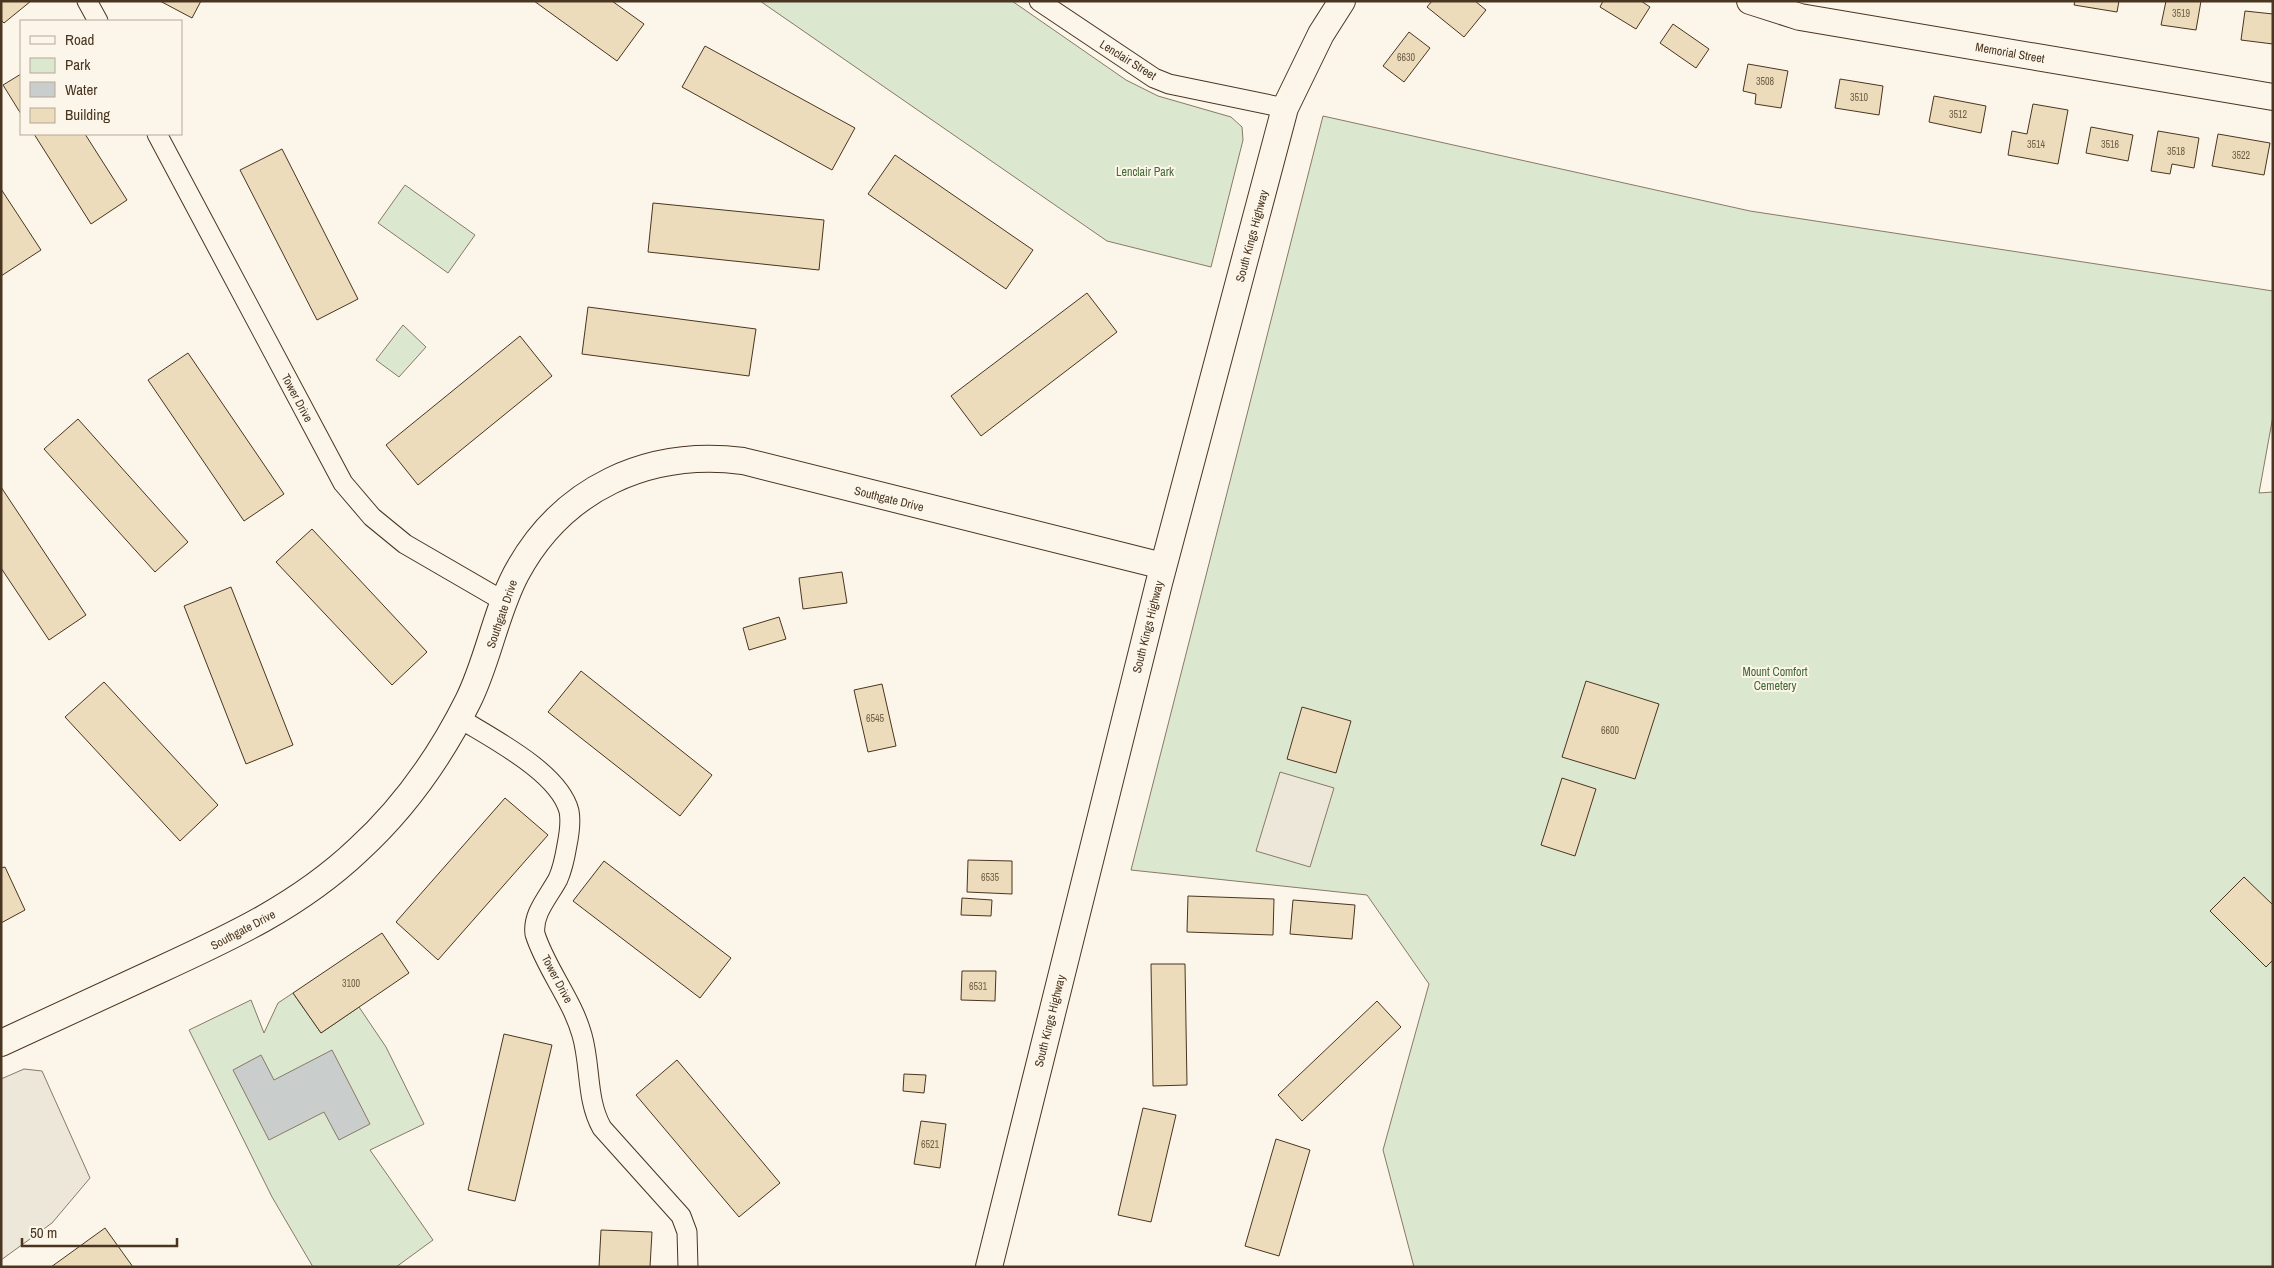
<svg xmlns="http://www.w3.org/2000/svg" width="2274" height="1268" viewBox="0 0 2274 1268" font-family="'Archivo Narrow',sans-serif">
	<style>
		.green { fill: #dce7d0; stroke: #887966 }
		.parking { fill: #ede7d9; stroke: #887966 }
		.water { fill: #c9cecd; stroke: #887966 }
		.building { fill: #ecdcbc; stroke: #4a3520 }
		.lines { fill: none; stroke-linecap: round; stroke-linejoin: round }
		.street-casing { stroke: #4a3520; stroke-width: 21 }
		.secondary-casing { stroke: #4a3520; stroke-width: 28 }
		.street { stroke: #fbf6e9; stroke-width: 19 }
		.secondary { stroke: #fbf6e9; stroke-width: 26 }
		.labels { text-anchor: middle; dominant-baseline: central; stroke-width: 4; stroke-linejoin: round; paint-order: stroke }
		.number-label { font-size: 10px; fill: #725f47 }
		.street-label { font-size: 12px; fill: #4a3520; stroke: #fbf6e9 }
		.park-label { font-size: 12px; fill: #436837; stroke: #fbf6e9 }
	</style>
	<rect width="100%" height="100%" fill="#fbf6e9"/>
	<g class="green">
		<path d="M760,1h252l114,79 32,16 73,21 11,10 1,13 -32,127 -104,-26z"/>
		<path d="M1323,116l427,95 523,80v125l-14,77 14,-1v775h-859l-31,-117 46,-166 -62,-89 -236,-25z"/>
		<path d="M405,185l70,50 -27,38 -70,-50z"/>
		<path d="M403,325l23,22 -27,30 -23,-17z"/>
		<path d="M293,993l28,40 38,-26 27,40 38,77 -54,26 63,90 -37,27h-83l-41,-70 -83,-167 62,-30 13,33 14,-30z"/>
	</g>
	<g class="parking">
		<path d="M1280,772l54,16 -24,79 -54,-16z"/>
		<path d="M24,1069l18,2 48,107 -38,45 -51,37v-181z"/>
	</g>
	<path class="water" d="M332,1050l38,74 -31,16 -15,-28 -55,28 -36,-70 28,-15 13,25z"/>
	<g class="building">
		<path d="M1,1h30l-27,22 -3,-3z"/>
		<path d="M160,1h41l-9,17z"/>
		<path d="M534,1h78l32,23 -27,37z"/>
		<path d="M1432,1h43l11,9 -22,27 -37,-30z"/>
		<path d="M1603,1h38l9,6 -14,22 -36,-22z"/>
		<path d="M2075,1h44l-2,11 -43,-7z"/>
		<path d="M2166,1h35l-5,29 -35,-5z"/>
		<path d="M2245,11l28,3v30l-32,-4z"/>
		<path d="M1673,24l36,25 -13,19 -36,-25z"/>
		<path d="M1409,32l21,16 -26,34 -21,-16z"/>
		<path d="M705,46l150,82 -23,42 -150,-83z"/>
		<path d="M1748,64l40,7 -7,37 -26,-4 1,-10 -13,-3z"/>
		<path d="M21,74v40l-18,-29z"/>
		<path d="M1840,79l43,7 -4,29 -44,-7z"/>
		<path d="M1934,96l52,10 -5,27 -52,-11z"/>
		<path d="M2033,104l35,6 -10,54 -50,-9 4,-24 15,3z"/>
		<path d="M2091,127l42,8 -5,26 -42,-8z"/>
		<path d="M2158,131l41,7 -5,30 -22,-4 -2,10 -19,-3z"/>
		<path d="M34,134h51l42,66 -36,24z"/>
		<path d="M2218,134l52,9 -6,32 -52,-9z"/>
		<path d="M282,149l76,150 -41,21 -77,-150z"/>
		<path d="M895,155l138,95 -27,39 -138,-95z"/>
		<path d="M1,189l40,61 -40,26z"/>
		<path d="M653,203l171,17 -5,50 -171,-18z"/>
		<path d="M1087,293l30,39 -136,104 -30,-40z"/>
		<path d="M588,307l168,22 -7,47 -167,-22z"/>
		<path d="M520,336l32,40 -134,109 -32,-40z"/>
		<path d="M188,353l96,141 -40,27 -96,-141z"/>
		<path d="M78,419l110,123 -33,30 -111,-123z"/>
		<path d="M1,487l85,128 -37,25 -48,-72z"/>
		<path d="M312,529l115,123 -35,33 -116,-123z"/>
		<path d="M842,572l5,31 -44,6 -4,-31z"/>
		<path d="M231,587l62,158 -47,19 -62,-158z"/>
		<path d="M779,617l7,22 -37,11 -6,-22z"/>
		<path d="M581,671l131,104 -32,41 -132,-104z"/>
		<path d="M1586,681l73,23 -24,75 -73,-22z"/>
		<path d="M104,682l114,123 -38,36 -115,-124z"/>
		<path d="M882,684l14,62 -28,6 -14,-62z"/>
		<path d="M1302,707l49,14 -15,52 -49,-14z"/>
		<path d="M1562,778l34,11 -21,67 -34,-11z"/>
		<path d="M505,798l43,37 -110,125 -42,-38z"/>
		<path d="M968,860l44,1v33l-45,-2z"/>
		<path d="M604,861l127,97 -31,40 -127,-97z"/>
		<path d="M5,867l20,43 -24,13v-55z"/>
		<path d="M2244,877l29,28v55l-7,7 -56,-56z"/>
		<path d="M1188,896l86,3 -1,36 -86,-3z"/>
		<path d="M962,898l30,2 -1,16 -30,-1z"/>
		<path d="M1293,900l62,5 -3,34 -62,-5z"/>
		<path d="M382,933l27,40 -88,60 -28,-40z"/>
		<path d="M1151,964h34l2,121 -34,1z"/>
		<path d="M962,971h34l-1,30 -34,-1z"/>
		<path d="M1377,1001l24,26 -99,94 -24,-26z"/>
		<path d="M504,1034l48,11 -37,156 -47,-11z"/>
		<path d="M677,1060l103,123 -41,34 -103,-122z"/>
		<path d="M904,1074l22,1 -2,18 -21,-2z"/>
		<path d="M1143,1108l33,7 -25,107 -33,-7z"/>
		<path d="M921,1121l25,3 -6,44 -26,-4z"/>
		<path d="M1276,1139l34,11 -31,106 -34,-10z"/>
		<path d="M105,1228l28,39h-82z"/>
		<path d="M601,1230l51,2 -2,35h-51z"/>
	</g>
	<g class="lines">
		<g class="street-casing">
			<g id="street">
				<path d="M87,1l11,20"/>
				<path d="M1039,1l115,77 15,6 116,24"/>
				<path d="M157,134l186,349 29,34 33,27 100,58"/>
				<path d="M459,718c32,20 100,54 110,93 2,10 0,24 -2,34 -2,12 -4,23 -9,34 -9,17 -26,35 -23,55 11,35 37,65 47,101 9,31 4,65 20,93l79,88 6,16 1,35"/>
			</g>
		</g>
		<g class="secondary-casing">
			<g id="secondary">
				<path d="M1750,1l50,16 473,80"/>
				<path d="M1,1043c52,-24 104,-48 156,-72 72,-33 142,-65 201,-121 46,-42 82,-93 110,-149 20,-40 27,-87 48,-127 46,-86 132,-125 227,-113l420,105"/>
				<path d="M989,1267l170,-684 126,-475 36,-74 21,-33"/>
			</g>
		</g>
		<use href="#street" class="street"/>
		<use href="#secondary" class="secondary"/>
	</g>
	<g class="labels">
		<g class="number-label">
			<text x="2181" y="13">3519</text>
			<text x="1406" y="57">6630</text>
			<text x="1765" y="81">3508</text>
			<text x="1859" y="97">3510</text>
			<text x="1958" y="114">3512</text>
			<text x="2036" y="144">3514</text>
			<text x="2110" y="144">3516</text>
			<text x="2176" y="151">3518</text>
			<text x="2241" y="155">3522</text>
			<text x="875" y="718">6545</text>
			<text x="1610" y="730">6600</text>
			<text x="990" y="877">6535</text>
			<text x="351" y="983">3100</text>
			<text x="978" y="986">6531</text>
			<text x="930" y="1144">6521</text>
		</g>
		<g class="street-label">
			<text transform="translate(2010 53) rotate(10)">Memorial Street</text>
			<text transform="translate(1128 60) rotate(32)">Lenclair Street</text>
			<text transform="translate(1252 236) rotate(-75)">South Kings Highway</text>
			<text transform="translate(297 398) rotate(62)">Tower Drive</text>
			<text transform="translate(889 499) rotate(14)">Southgate Drive</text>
			<text transform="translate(502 614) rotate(-71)">Southgate Drive</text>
			<text transform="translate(1148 627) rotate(-76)">South Kings Highway</text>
			<text transform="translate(243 930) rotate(-28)">Southgate Drive</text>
			<text transform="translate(557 979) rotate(62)">Tower Drive</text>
			<text transform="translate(1050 1021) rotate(-76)">South Kings Highway</text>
		</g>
		<g class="park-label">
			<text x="1145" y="172">Lenclair Park</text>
			<text x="1775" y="672">Mount Comfort<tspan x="1775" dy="14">Cemetery</tspan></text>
		</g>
	</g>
	<rect width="2274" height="1268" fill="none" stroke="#4a3520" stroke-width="5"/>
	<rect x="20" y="20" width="162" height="115" fill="#fbf6e9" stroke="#b4a999"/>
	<rect x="30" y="36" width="25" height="8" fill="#fbf6e9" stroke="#b4a999"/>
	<text x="65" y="45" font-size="15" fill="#4a3520">Road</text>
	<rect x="30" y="58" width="25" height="15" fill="#dce7d0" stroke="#b4a999"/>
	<text x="65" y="70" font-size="15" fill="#4a3520">Park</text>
	<rect x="30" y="82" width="25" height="15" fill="#c9cecd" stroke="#b4a999"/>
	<text x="65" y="95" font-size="15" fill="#4a3520">Water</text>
	<rect x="30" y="108" width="25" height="15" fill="#ecdcbc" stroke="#b4a999"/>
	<text x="65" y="120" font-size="15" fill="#4a3520">Building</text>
	<path d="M22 1238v8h155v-8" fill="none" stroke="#4a3520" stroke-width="2.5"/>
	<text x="30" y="1238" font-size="15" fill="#4a3520" stroke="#fbf6e9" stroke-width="4" paint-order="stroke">50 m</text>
</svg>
